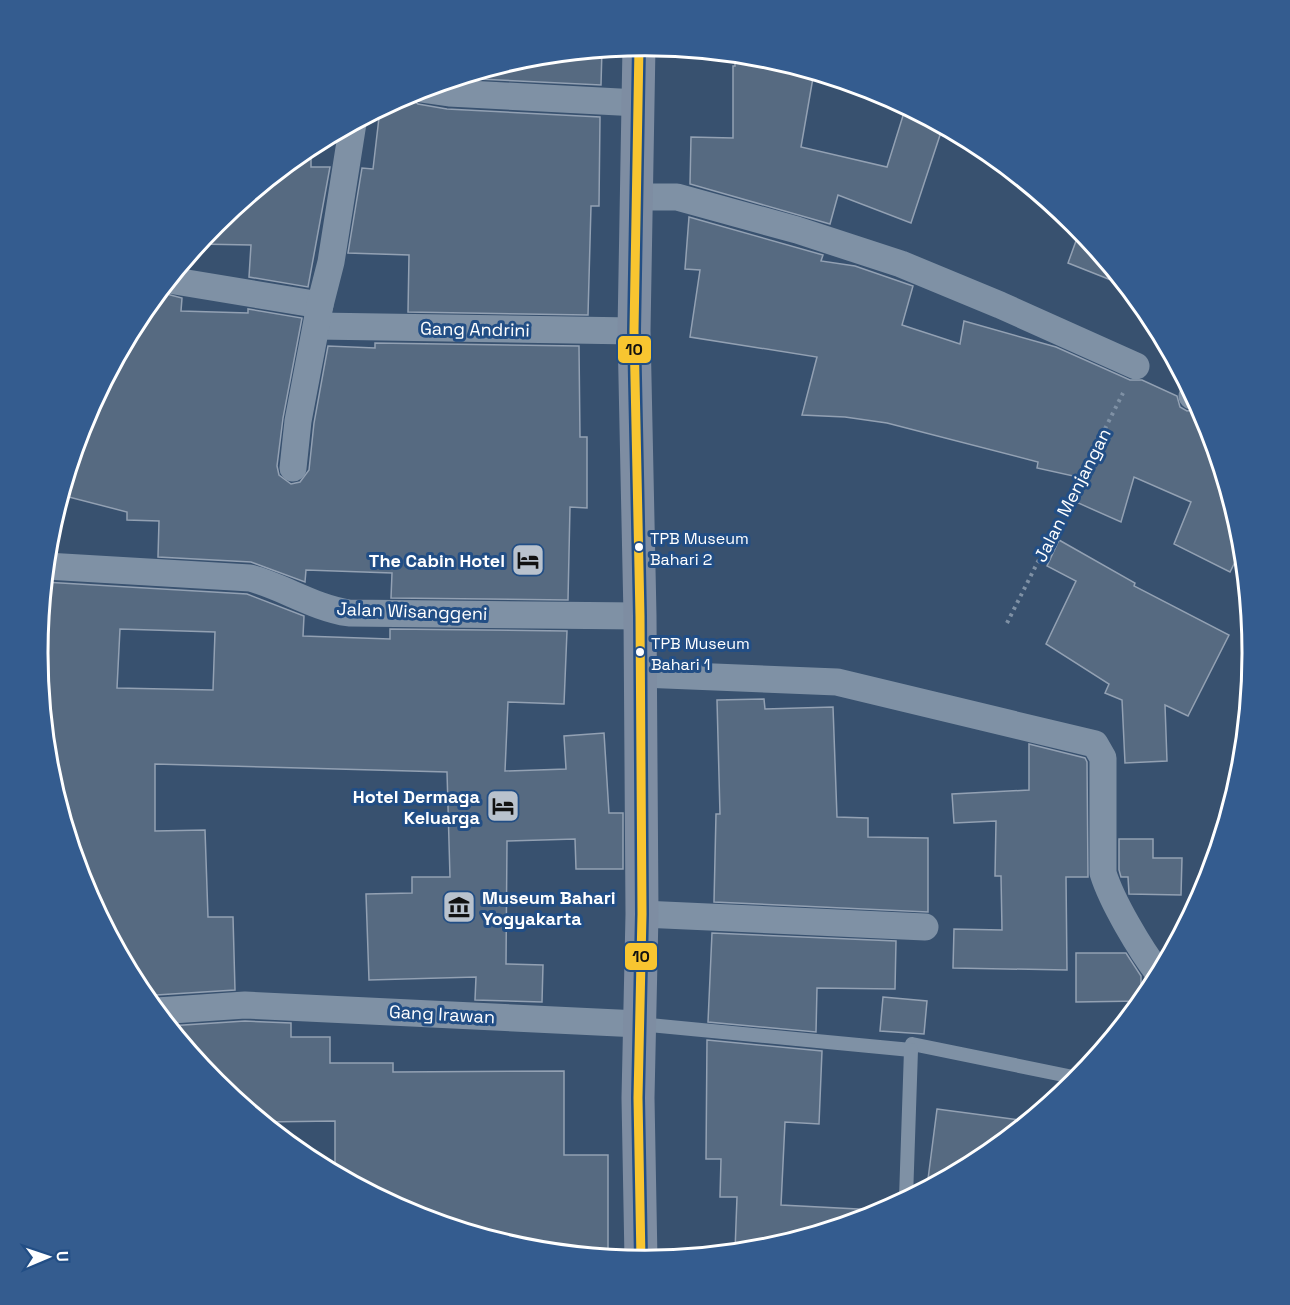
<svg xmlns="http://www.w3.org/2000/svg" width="1290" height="1305" viewBox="0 0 1290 1305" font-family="'Space Grotesk',sans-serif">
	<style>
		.building { fill: #566a81; stroke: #93a1b3; stroke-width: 1.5; fill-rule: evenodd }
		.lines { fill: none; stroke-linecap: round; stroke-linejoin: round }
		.path { stroke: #7f91a5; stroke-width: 4; stroke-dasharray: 3 4.5; stroke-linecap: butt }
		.lane { stroke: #7f91a5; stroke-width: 14 }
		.street { stroke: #7f91a5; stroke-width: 27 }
		.primary { stroke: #7e8da2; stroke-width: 33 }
		.bus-1-casing { stroke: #224e85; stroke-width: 14 }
		.bus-1 { stroke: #f8c530; stroke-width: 9 }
		.bus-dot { fill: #fff; stroke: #224e85; stroke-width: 2 }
		.labels { text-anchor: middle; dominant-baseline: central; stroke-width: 6; stroke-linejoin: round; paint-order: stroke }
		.bus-label { font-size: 16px; fill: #fff; stroke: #224e85; text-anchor: start }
		.street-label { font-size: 18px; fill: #fff; stroke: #224e85 }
		.poi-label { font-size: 18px; font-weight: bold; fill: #fff; stroke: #224e85; text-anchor: end }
		.rim { fill: none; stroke: #fff; stroke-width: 3 }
		.line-badge { stroke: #224e85; stroke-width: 2 }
		.pale-badge-label { font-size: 16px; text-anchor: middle; font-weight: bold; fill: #111 }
	</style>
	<rect width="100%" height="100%" fill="#38516f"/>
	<g class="building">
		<path d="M602,49l-1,36 -144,-7 70,-21z"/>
		<path d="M735,54l29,3 50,15 -13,75 86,20 19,-61 37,20 -32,97 -73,-28 -8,29 -140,-40 1,-47 42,1v-72h2z"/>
		<path d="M406,95l12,9 29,5 153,8 -1,89h-8l-3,109 -180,-3 1,-57 -61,-2 14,-85 11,1 7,-60z"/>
		<path d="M311,145v22h19l-22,120 -59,-10 2,-32 -53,-1 18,-21z"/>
		<path d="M689,217l134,38 -2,6 34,5 58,20 -11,39 58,19 4,-23 92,26 74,33h12l35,16 3,11 7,4 13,-2 6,11 35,114 1,14 -12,24 -56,-28 17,-42 -57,-25 -13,45 -45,-20 11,-23 -50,-11 1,-6 -151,-39 -42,-6 -43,-2 15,-58 -127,-20 10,-67 -15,-1z"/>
		<path d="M1080,230l15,17 31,39 -58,-23z"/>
		<path d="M159,292l23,6 -1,13 67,2v-4l54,9 -19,100 -6,48 2,9 12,9 9,-2 9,-12 5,-47 14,-77 47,2v-5l204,3 1,91h7v71l-17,-1 -2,93 -177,-2 1,-25 -86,-3 -1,12 -54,-20 -93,-5 1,-36 -32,-1v-8l-66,-17 23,-75 56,-105z"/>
		<path d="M1059,540l76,43 -1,3 95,49 -41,81 -23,-11 2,56 -42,2 -3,-63 -17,-7 4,-9 -63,-40 30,-63 -29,-15z"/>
		<path d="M44,582l203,12 57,22 -1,20 87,3v-10l177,2 -3,73 -56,-2 -3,69 61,-2 -2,-33 40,-3 5,80h14v56h-47l-1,-30 -68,2 -1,123 37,1 -1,37 -67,-2 1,-23 -107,3 -3,-86 46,-1v-16h38l-3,-105 -292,-8v67l50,-1 3,87h25l2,73 -79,5 -9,4 -7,-9 -56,-105 -35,-114 -11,-119zM120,629l95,3 -2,58 -96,-2z"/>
		<path d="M764,699l1,10 68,-2 4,110 31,1v19l60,1v74l-214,-10 2,-88h4l-3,-114z"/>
		<path d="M1029,744l56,14 2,4 1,115h-22l1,93 -114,-2 1,-39 48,1 -1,-54h-6l1,-55 -42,2 -2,-29 77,-4z"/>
		<path d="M1119,839h34v19h29l-1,37 -52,-1 -1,-17h-7l-2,-7z"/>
		<path d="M712,933l184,8 -1,48 -78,-1 -1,44 -108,-10z"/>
		<path d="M1076,953h50l15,23v25l-65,1z"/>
		<path d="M883,997l44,4 -3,33 -44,-3z"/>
		<path d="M245,1021l46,2v14h39v26h63v9l171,-1v84h44v101l-82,-8 -114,-34 -77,-42v-51l-71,1 -49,-40 -46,-56z"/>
		<path d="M707,1040l115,11 -3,73 -34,-2 -4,83 96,5 1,4 -115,34 -28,3 2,-54h-17l1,-38h-15z"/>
		<path d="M937,1109l90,12 -45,37 -55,29z"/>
	</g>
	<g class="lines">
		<path class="path" d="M1007,623l116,-230"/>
		<g class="lane">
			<path d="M639,1024l272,26 1,-6 166,34"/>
			<path d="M906,1198l5,-148"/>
		</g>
		<g class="street">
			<path d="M421,89l28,4 189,10"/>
			<path d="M638,197h39l120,33 104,34 99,41 136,61"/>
			<path d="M169,280l151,25"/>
			<path d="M317,326l317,5"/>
			<path d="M1192,396l1,-1"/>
			<path d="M293,468l5,-47 22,-116 11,-43 22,-139"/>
			<path d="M46,566l204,12c34,9 64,30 99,35l291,3"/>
			<path d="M641,674l196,8 258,62 8,14v115c9,29 37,76 56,101"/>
			<path d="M642,914l283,13"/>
			<path d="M157,1011l88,-6 394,19"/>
		</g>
		<path class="primary" d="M639,46l-5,285 6,285 2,298 -4,184 3,162"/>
		<g class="bus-1-casing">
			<path id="bus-1" d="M639,46l-5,285 6,285 2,298 -4,184 3,162"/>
		</g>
		<use href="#bus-1" class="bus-1"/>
	</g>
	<defs>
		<g id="hotel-square" transform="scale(1.725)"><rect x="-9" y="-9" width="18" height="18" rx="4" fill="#b9c2cd" stroke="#224e85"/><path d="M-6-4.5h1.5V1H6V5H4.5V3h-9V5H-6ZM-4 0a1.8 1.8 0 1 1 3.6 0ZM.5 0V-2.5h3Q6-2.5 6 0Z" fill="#111"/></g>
		<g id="museum-square" transform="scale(1.725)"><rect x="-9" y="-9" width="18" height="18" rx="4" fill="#b9c2cd" stroke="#224e85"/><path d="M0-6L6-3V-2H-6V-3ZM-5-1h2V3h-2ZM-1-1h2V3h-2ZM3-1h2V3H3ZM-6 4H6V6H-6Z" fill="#111"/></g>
	</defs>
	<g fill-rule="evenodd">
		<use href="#hotel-square" x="528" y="560"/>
		<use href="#hotel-square" x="503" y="806"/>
		<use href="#museum-square" x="459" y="907"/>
	</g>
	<g class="bus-dot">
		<circle cx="639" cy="547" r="5"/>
		<circle cx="640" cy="652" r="5"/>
	</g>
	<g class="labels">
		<g class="bus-label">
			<text x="650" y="538">TPB Museum<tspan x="650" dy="21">Bahari 2</tspan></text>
			<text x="651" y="643">TPB Museum<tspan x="651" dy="21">Bahari 1</tspan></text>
		</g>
		<g class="street-label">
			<text transform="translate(475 329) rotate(1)">Gang Andrini</text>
			<text transform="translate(1072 495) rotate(-63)">Jalan Menjangan</text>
			<text transform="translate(412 611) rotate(2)">Jalan Wisanggeni</text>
			<text transform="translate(442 1014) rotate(3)">Gang Irawan</text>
		</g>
		<g class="poi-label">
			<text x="505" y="560">The Cabin Hotel</text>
			<text x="480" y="796">Hotel Dermaga<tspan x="480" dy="21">Keluarga</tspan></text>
			<text x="482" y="897" text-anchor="start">Museum Bahari<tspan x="482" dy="21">Yogyakarta</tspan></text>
		</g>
	</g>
	<path d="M0 0H1290V1305H0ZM48 653a597 597 0 1 1 1194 0a597 597 0 1 1-1194 0Z" fill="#345c8f" fill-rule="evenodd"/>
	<path class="rim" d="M48 653a597 597 0 1 1 1194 0a597 597 0 1 1-1194 0Z"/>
	<g class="line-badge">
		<rect x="617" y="335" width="35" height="29" rx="6" fill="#f8c530"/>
		<rect x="624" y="942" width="34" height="29" rx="6" fill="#f8c530"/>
	</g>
	<g class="pale-badge-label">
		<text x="634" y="355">10</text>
		<text x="641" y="962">10</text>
	</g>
	<g transform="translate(48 1257) rotate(88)" stroke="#224e85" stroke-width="4.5" paint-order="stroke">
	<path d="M0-4.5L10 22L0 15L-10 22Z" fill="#ffffff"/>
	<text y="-9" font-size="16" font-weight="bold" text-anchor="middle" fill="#ffffff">U</text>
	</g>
</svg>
